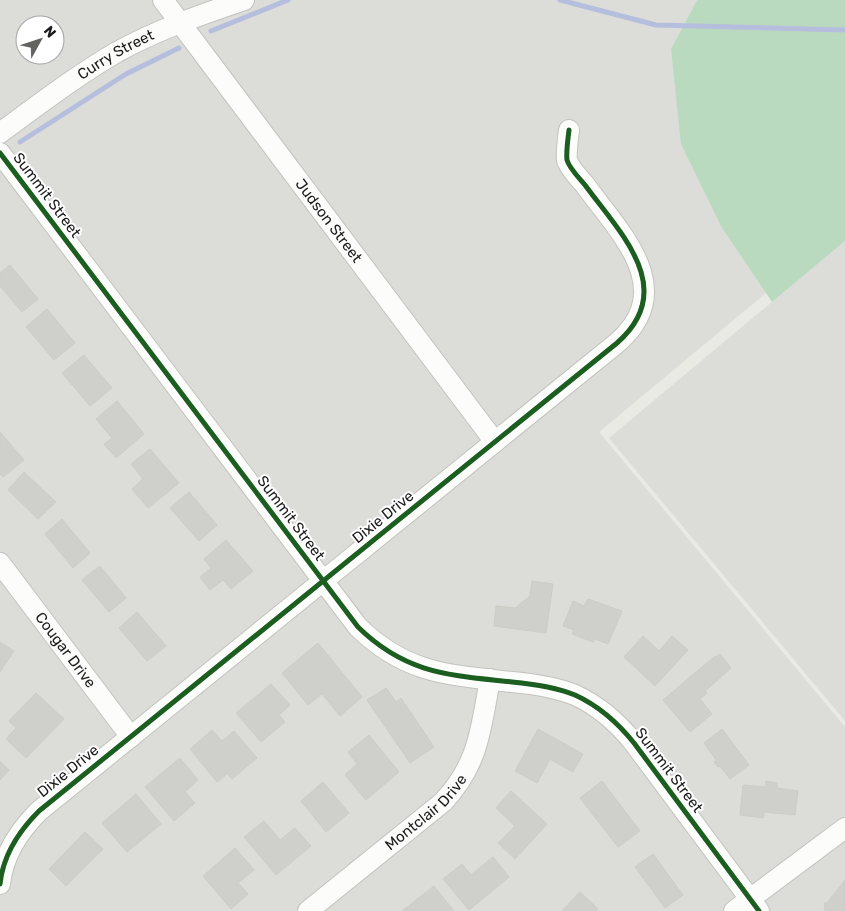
<svg xmlns="http://www.w3.org/2000/svg" width="845" height="911" viewBox="0 0 845 911" font-family="Rubik,sans-serif">
	<style>
		.residential { fill: #dcdcd9; fill-rule: evenodd }
		.forest { fill: #badac0 }
		.lines { fill: none; stroke-linecap: round; stroke-linejoin: round }
		.stream { stroke: #b5bedd; stroke-width: 5 }
		.building { fill: #cfd0cb; stroke: #cccdc5 }
		.street-casing { stroke: #c2c2bf; stroke-width: 22 }
		.street { stroke: #fcfcfb; stroke-width: 20 }
		.cycleway-casing { stroke: #fff; stroke-width: 8 }
		.cycleway { stroke: #1b5e20; stroke-width: 5 }
		.labels { text-anchor: middle; dominant-baseline: central; stroke-width: 4; stroke-linejoin: round; paint-order: stroke }
		.street-label { font-size: 15px; fill: #1b1b1b; stroke: #fff }
	</style>
	<rect width="100%" height="100%" fill="#e9eae3"/>
	<g class="residential">
		<path d="M0,0h697l-26,49 51,179 44,65 -167,139 246,295v184h-845zM25,25h30v30h-30z"/>
		<path d="M845,241v480l-236,-283z"/>
	</g>
	<path class="forest" d="M697,0h148v241l-73,61 -50,-74 -41,-84 -10,-95z"/>
	<g class="lines">
		<g class="stream">
			<path d="M560,0l96,25 189,5"/>
			<path d="M211,31l77,-31"/>
			<path d="M20,142l106,-68 53,-26"/>
		</g>
	</g>
	<g class="building">
		<path d="M10,265l28,34 -16,13 -22,-26v-13z"/>
		<path d="M47,309l28,34 -21,17 -28,-33z"/>
		<path d="M84,355l28,33 -22,18 -28,-33z"/>
		<path d="M117,401l27,33 -28,24 -12,-14 8,-6 -16,-19z"/>
		<path d="M0,432l24,28 -21,17 -3,-3z"/>
		<path d="M150,449l29,34 -31,25 -16,-19 11,-10 -12,-15z"/>
		<path d="M24,472l32,30 -18,17 -30,-29z"/>
		<path d="M189,492l28,33 -18,16 -29,-33z"/>
		<path d="M62,519l28,34 -17,15 -28,-34z"/>
		<path d="M226,540l27,31 -22,18 -8,-9 -13,10 -10,-13 11,-9 -7,-9z"/>
		<path d="M100,566l26,32 -17,14 -27,-32z"/>
		<path d="M532,581l21,3 -7,49 -52,-7 2,-20 19,2 15,-12z"/>
		<path d="M588,599l34,12 -14,33 -13,-5 -2,3 -21,-8 2,-4 -11,-4 10,-25 11,5z"/>
		<path d="M137,612l29,34 -19,15 -28,-33z"/>
		<path d="M643,636l16,15 13,-15 16,14 -33,36 -31,-29z"/>
		<path d="M0,642l14,9 -14,21z"/>
		<path d="M318,643l44,54 -22,19 -18,-22 -14,11 -26,-32z"/>
		<path d="M720,654l11,14 -26,23 2,2 -7,6 12,15 -22,18 -27,-32 52,-44 1,1z"/>
		<path d="M271,684l19,21 -11,10 6,7 -24,20 -25,-29z"/>
		<path d="M386,688l10,14 5,-4 33,49 -24,16 -43,-63z"/>
		<path d="M36,693l28,26 -38,39 -20,-19 10,-11 -7,-7z"/>
		<path d="M538,729l45,25 -10,18 -23,-13 -13,24 -22,-12z"/>
		<path d="M722,729l27,36 -19,14 -10,-13 -2,1 -4,-5 2,-2 -12,-17z"/>
		<path d="M212,730l10,11 12,-10 23,27 -25,21 -5,-5 -10,8 -27,-33z"/>
		<path d="M369,735l30,37 -33,28 -21,-25 12,-11 -9,-12z"/>
		<path d="M180,758l18,22 -13,12 10,11 -21,18 -29,-34z"/>
		<path d="M0,761l9,9 -9,10z"/>
		<path d="M602,781l38,50 -22,16 -38,-49z"/>
		<path d="M766,781l11,2v5l21,3 -3,24 -31,-3 -1,6 -23,-3 3,-30 23,2z"/>
		<path d="M323,782l26,31 -23,19 -25,-31z"/>
		<path d="M511,791l36,33 -32,35 -17,-16 17,-17 -19,-18z"/>
		<path d="M136,794l25,30 -34,28 -25,-29z"/>
		<path d="M264,821l16,19 15,-12 16,18 -35,29 -32,-38z"/>
		<path d="M85,832l18,17 -37,37 -17,-17z"/>
		<path d="M235,848l19,22 -16,13 10,11 -17,15 -28,-33z"/>
		<path d="M653,854l30,41 -18,13 -30,-41z"/>
		<path d="M493,857l16,20 -40,33 -26,-31 19,-15 9,11z"/>
		<path d="M845,880v31h-20l-1,-8h3z"/>
		<path d="M434,886l20,25h-52z"/>
		<path d="M580,892l18,17 -2,2h-34z"/>
	</g>
	<g class="lines">
		<g class="street-casing">
			<g id="street">
				<path id="s1" d="M163,0l332,442"/>
				<path id="s2" d="M0,133c38,-28 76,-57 117,-81 40,-22 83,-37 127,-52"/>
				<path d="M0,153l358,474c48,47 91,48 154,55 22,2 43,5 63,13 24,11 43,28 59,48l125,168"/>
				<path id="s3" d="M0,563l131,174"/>
				<path d="M0,884c3,-29 19,-53 39,-73l578,-468c62,-54 3,-110 -32,-158 -5,-6 -16,-17 -18,-25 -1,-9 1,-21 2,-30"/>
				<path id="s4" d="M308,911l135,-109c36,-38 38,-74 47,-123"/>
				<path d="M734,911l111,-83"/>
			</g>
		</g>
		<use href="#street" class="street"/>
		<g class="cycleway-casing">
			<g id="cycleway">
				<path d="M0,153l358,474c48,47 91,48 154,55 22,2 43,5 63,13 24,11 43,28 59,48l125,168"/>
				<path d="M0,884c3,-29 19,-53 39,-73l578,-468c62,-54 3,-110 -32,-158 -5,-6 -16,-17 -18,-25 -1,-9 1,-21 2,-30"/>
			</g>
		</g>
		<use href="#cycleway" class="cycleway"/>
	</g>
	<g class="labels">
		<g class="street-label">
			<text stroke="none"><textPath href="#s2" startOffset="140">Curry Street</textPath></text>
			<text transform="translate(47 195) rotate(53)">Summit Street</text>
			<text stroke="none"><textPath href="#s1" startOffset="276">Judson Street</textPath></text>
			<text transform="translate(383 517) rotate(-39)">Dixie Drive</text>
			<text transform="translate(291 518) rotate(53)">Summit Street</text>
			<text stroke="none"><textPath href="#s3" startOffset="109">Cougar Drive</textPath></text>
			<text transform="translate(669 770) rotate(53)">Summit Street</text>
			<text transform="translate(68 771) rotate(-39)">Dixie Drive</text>
			<text stroke="none"><textPath href="#s4" startOffset="154">Montclair Drive</textPath></text>
		</g>
	</g>
	<g transform="translate(40 40) rotate(50)"><circle r="24" fill="#ffffff" stroke="#a4a4a4"/>
	<path d="M0-4L9 19L0 12L-9 19Z" fill="#636361"/>
	<text y="-8" font-size="14" font-weight="bold" text-anchor="middle" fill="#1b1b1b">N</text>
	</g>
</svg>
